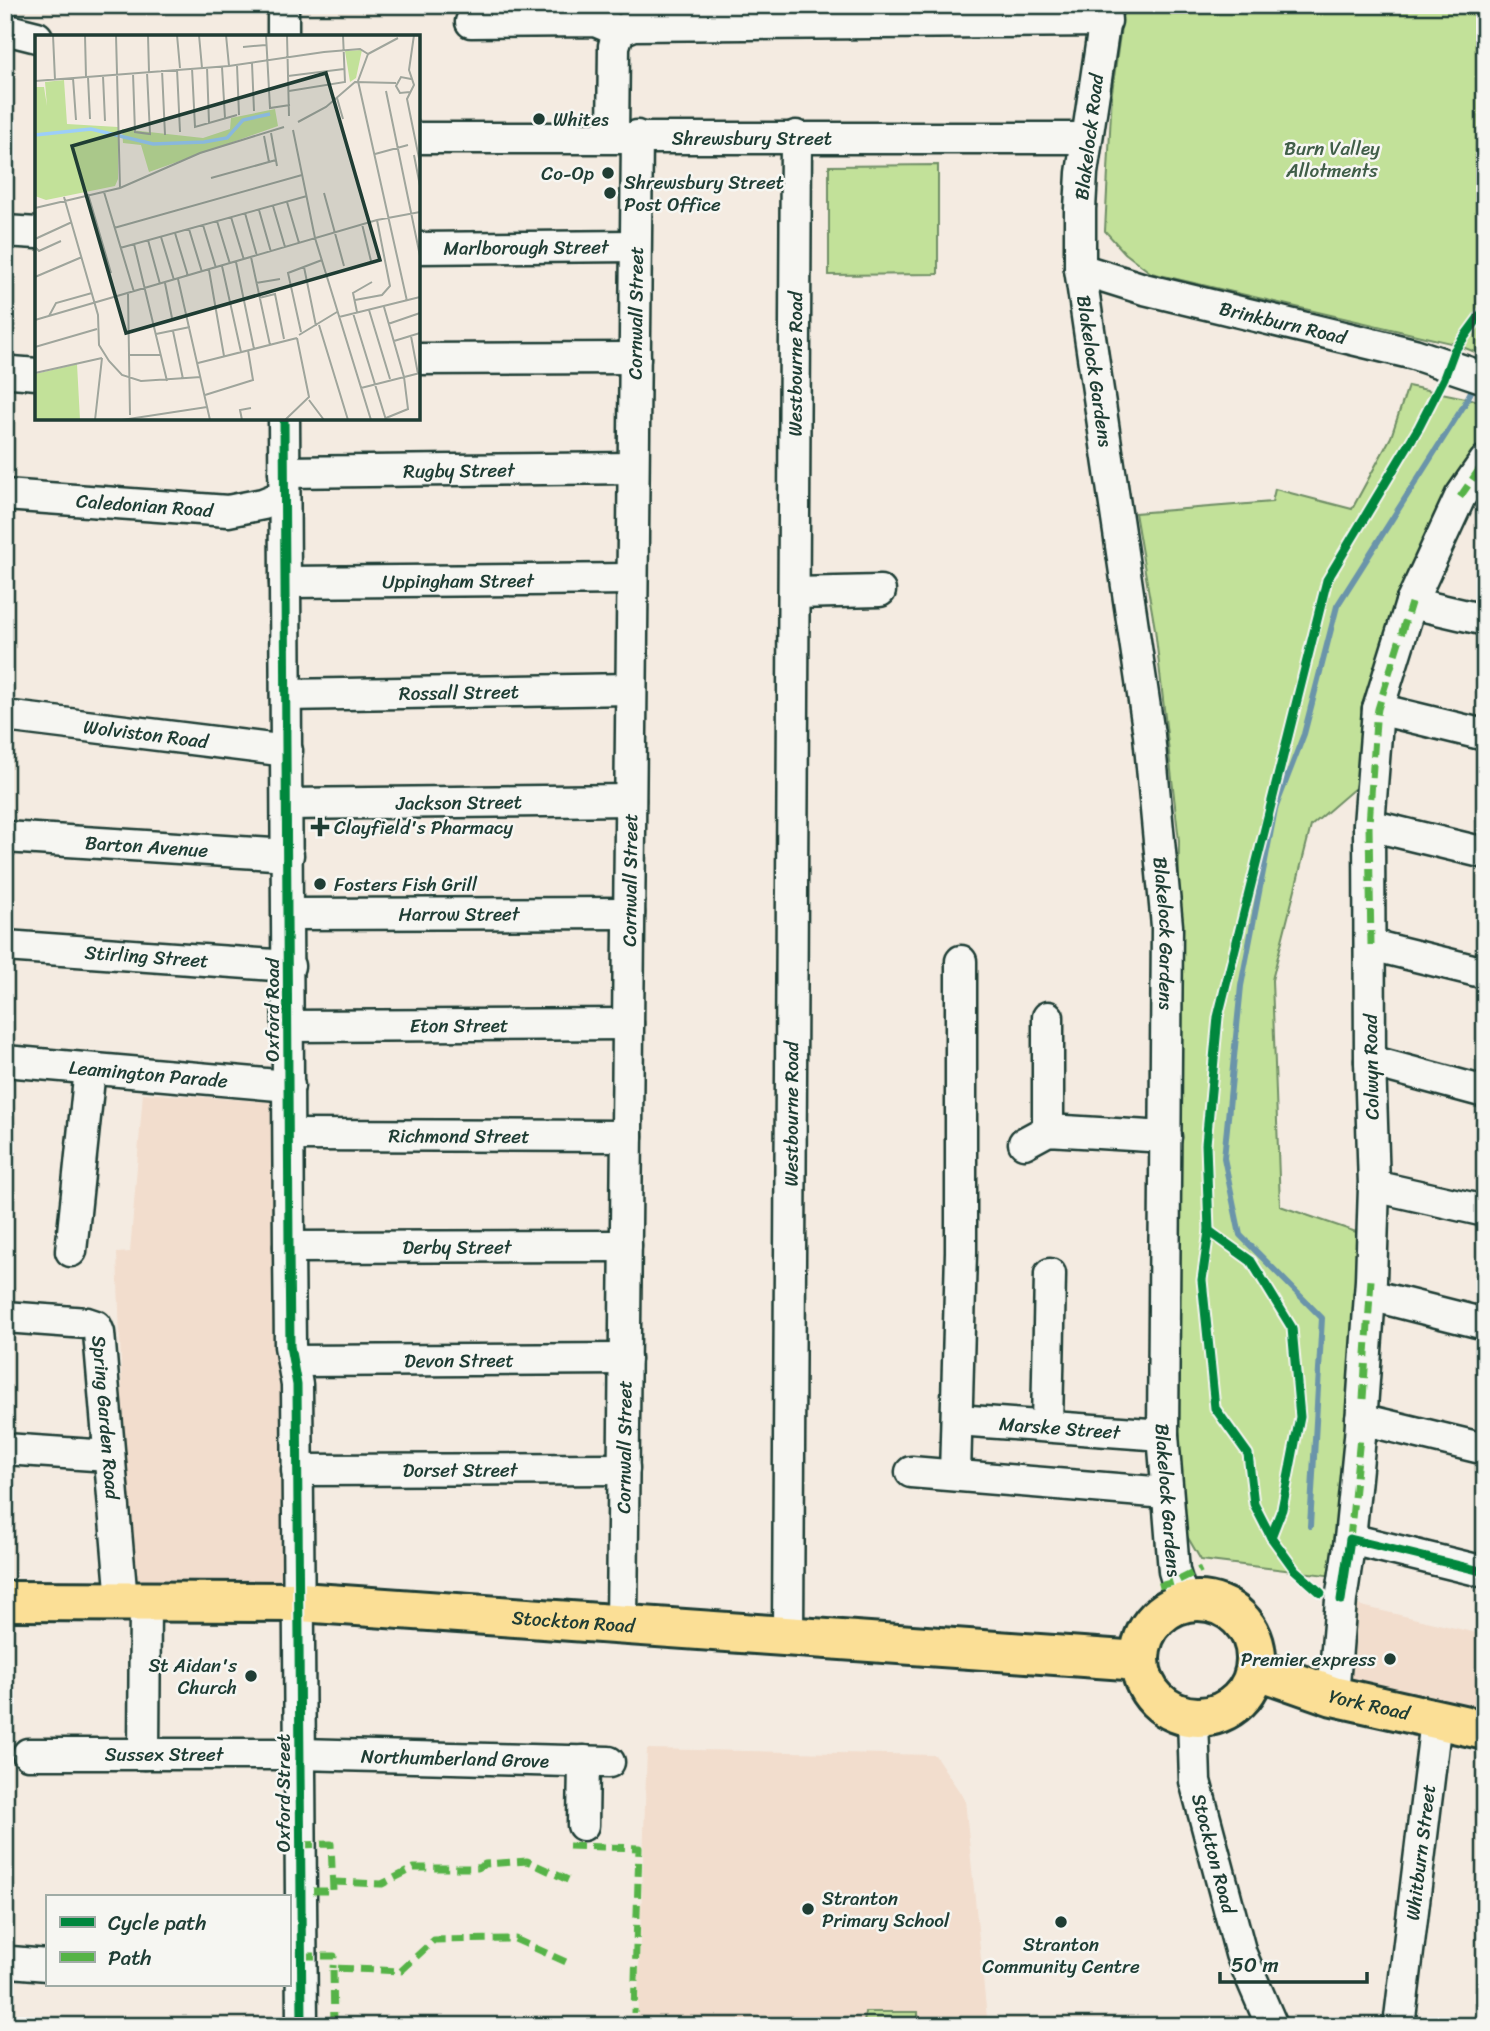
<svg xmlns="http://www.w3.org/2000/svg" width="1490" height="2031" viewBox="0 0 1490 2031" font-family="Sriracha,sans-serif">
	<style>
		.built { fill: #f2ddcd }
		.green { fill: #c2e199; stroke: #708f66; stroke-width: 2 }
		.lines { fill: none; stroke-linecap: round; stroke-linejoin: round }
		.stream { stroke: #6a94aa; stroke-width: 6 }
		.minor-casing { stroke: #1f3d34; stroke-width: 35 }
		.major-casing { stroke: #1f3d34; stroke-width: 44 }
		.minor { stroke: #f6f6f2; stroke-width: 30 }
		.major { stroke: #fbdf96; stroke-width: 38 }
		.quiet { stroke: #55b346; stroke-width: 7; stroke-dasharray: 14 7; stroke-linecap: butt }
		.cycleway-casing { stroke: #f6f6f2; stroke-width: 13 }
		.cycleway { stroke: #00873e; stroke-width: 9 }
		.poi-dot { fill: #1f3d34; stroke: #f6f6f2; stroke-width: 2.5 }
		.labels { text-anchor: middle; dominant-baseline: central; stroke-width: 5; stroke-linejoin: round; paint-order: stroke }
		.poi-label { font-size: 19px; fill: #1f3d34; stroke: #f6f6f2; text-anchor: start }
		.street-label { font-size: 19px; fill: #1f3d34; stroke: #f6f6f2 }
		.park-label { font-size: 19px; fill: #405e48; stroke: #f6f6f2 }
		.inset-river { fill: none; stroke: #9ccef9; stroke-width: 3.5 }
		.inset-road { fill: none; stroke: #9fa59c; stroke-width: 2 }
		.view { fill: #1f3d34; fill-opacity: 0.15; stroke: #1f3d34; stroke-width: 3.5 }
		.inset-edge { fill: none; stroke: #1f3d34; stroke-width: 3.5 }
	</style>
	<rect width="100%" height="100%" fill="#f4ebe1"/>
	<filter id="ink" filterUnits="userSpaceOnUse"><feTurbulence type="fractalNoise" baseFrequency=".0143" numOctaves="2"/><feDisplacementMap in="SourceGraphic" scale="14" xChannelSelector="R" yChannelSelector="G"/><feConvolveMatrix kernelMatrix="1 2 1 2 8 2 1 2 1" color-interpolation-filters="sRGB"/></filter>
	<g filter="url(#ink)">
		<g class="built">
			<path d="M143,1093l133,9 13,495 -160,-3 -12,-341 13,-1z"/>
			<path d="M1353,1604l132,31v81l-137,-33z"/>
			<path d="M647,1749l288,6 30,45 22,218h38l1,8h-389z"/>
		</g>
		<g class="green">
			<path d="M1124,5h361v351l-30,-12 -304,-71 -26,-20 -20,-22 7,-139z"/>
			<path d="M938,165v109l-109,1v-109z"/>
			<path d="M1408,386l77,16v46l-83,150 -47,190 -44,38 -39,154 8,226 82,28 -28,342 -133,-16 -24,-41 -2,-332 4,-346 -24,-212 -20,-116 137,-11 3,-13 77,20 39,-72z"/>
			<path d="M865,2012h53v14h-54z"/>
		</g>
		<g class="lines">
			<path class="stream" d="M1310,1526l12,-208 -82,-83 -16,-77 17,-172 34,-177 29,-75 33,-128 126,-199 13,-25"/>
			<g class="minor-casing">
				<g id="minor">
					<path d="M283,5v32"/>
					<path id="s1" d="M1107,5l-25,168 -2,36v60l69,466 18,191 -4,509 11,136 10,32"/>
					<path d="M471,22l124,-1 24,10"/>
					<path d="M5,29l32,8"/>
					<path d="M619,31l15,-6 472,-4"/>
					<path d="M613,137l1,-91 5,-15"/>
					<path id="s2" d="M418,138h668"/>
					<path d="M5,231l32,2"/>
					<path id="s3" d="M418,248l217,-2"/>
					<path id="s4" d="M1080,269l64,20 270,65 71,24"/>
					<path d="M418,359l217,-1"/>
					<path d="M12,372l25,2"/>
					<path d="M284,418l5,829 1,99 7,39 5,641"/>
					<path id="s5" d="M284,472l349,-4"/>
					<path id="s6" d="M5,495l223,16 35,-7 20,-8"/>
					<path id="s7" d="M285,582l347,-3"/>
					<path d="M794,593l86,-2"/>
					<path d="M1411,603l74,17"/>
					<path id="s8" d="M286,695l345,-6"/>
					<path d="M1378,709l107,26"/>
					<path id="s9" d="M5,716l282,35"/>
					<path id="s10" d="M287,804l343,-4"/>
					<path d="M1369,825l116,28"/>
					<path id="s11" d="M5,837l283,18"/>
					<path id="s12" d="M289,914l340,-1"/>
					<path d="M1371,945l114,28"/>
					<path id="s13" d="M5,946l284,20"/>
					<path id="s14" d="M289,1026l339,-2"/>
					<path id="s15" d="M5,1061l284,25"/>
					<path d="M1370,1061l115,31"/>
					<path d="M1048,1130v-113"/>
					<path id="s16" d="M289,1135l338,1"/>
					<path d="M1024,1143l24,-13 118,7"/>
					<path d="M1374,1186l111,25"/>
					<path id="s17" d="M289,1247l337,-1"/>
					<path d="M71,1251l19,-182"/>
					<path d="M1370,1295l115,29"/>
					<path id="s18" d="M5,1317l82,6 9,3 3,7 23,268"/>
					<path id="s19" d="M293,1361l332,-2"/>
					<path d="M1361,1419l124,30"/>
					<path id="s20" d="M957,1420l206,15"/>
					<path d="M1047,1426l3,-152"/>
					<path d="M5,1449l104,7"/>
					<path id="s21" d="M297,1470l327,-1"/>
					<path d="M911,1472l255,21"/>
					<path d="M955,1475l6,-223v-291"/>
					<path d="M1350,1539l135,33"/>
					<path id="s22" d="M622,1624l15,-1488"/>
					<path id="s23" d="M788,1636l8,-1500"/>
					<path d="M1333,1696l8,-96 9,-61 10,-102 11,-157 3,-94 -4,-125 -1,-236 9,-116 33,-106 49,-106 25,-36"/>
					<path id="s24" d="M1193,1718l2,63 46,173 31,72"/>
					<path id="s25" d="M28,1754h272l309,8"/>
					<path d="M144,1754l1,-153"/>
					<path d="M583,1825l1,-64"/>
					<path d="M11,1962l36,3"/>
					<path id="s26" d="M1399,2026l37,-306"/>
				</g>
			</g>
			<g class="major-casing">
				<g id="major">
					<circle cx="1198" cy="1659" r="58"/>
					<path id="s27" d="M5,1601l295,1 840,59"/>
					<path id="s28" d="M1256,1669l77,27 152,34"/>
				</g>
			</g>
			<use href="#minor" class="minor"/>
			<use href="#major" class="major"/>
			<g class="quiet">
				<path d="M1460,497l25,-36"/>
				<path d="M1371,945l-2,-120 7,-104 2,-12 33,-106"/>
				<path d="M1363,1399l8,-119"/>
				<path d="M1350,1539l10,-102"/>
				<path d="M1159,1586l18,-5 24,-12"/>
				<path d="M300,1845l31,-1 2,47h-32"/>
				<path d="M569,1846l70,2 -5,165"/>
				<path d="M333,1882l49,2 32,-16h64l7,-4 42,-3 41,19"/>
				<path d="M301,1956h33l-1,12"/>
				<path d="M334,2026l-1,-58 68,3 33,-31 81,-1 51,23"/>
			</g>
			<g class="cycleway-casing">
				<g id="cycleway">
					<path d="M284,418l5,829 1,99 7,39 5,641"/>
					<path d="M1209,1231l42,30 41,67 8,89 -18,92 -11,28"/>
					<path d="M1321,1593l-26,-23 -24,-33 -17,-33 -6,-50 -33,-46 -13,-128 7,-49 -3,-87 12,-127 109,-437 92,-153 25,-49 10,-27 31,-42"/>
					<path d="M1341,1600l9,-61 135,33"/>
				</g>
			</g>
			<use href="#cycleway" class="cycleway"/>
		</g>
	</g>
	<g class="poi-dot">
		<circle cx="539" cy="119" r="7"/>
		<circle cx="608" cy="173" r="7"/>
		<circle cx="610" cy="193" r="7"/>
		<path d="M316.5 816.5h7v7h7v7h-7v7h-7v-7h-7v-7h7z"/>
		<circle cx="320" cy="884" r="7"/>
		<circle cx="1390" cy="1659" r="7"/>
		<circle cx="251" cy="1676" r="7"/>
		<circle cx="808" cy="1909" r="7"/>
		<circle cx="1061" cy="1922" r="7"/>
	</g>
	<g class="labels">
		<g class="poi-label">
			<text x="553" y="119">Whites</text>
			<text x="594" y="173" text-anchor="end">Co-Op</text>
			<text x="624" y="182">Shrewsbury Street<tspan x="624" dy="22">Post Office</tspan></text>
			<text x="334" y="827">Clayfield's Pharmacy</text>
			<text x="334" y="884">Fosters Fish Grill</text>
			<text x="1376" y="1659" text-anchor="end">Premier express</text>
			<text x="237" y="1665" text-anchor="end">St Aidan's<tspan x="237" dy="22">Church</tspan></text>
			<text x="822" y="1898">Stranton<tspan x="822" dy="22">Primary School</tspan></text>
			<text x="1061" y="1944" text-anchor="middle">Stranton<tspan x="1061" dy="22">Community Centre</tspan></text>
		</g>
		<g class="street-label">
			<text stroke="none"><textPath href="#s2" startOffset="334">Shrewsbury Street</textPath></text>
			<text transform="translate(1089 137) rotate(-83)">Blakelock Road</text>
			<text stroke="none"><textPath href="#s3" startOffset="108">Marlborough Street</textPath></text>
			<text stroke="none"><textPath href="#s22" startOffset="1311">Cornwall Street</textPath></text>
			<text stroke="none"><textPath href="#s4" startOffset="210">Brinkburn Road</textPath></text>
			<text stroke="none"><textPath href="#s23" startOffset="1272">Westbourne Road</textPath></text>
			<text stroke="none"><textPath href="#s1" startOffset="369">Blakelock Gardens</textPath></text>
			<text stroke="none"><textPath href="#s5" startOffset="175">Rugby Street</textPath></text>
			<text stroke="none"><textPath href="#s6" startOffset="140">Caledonian Road</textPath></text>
			<text stroke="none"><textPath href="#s7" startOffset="173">Uppingham Street</textPath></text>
			<text stroke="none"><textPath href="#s8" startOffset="173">Rossall Street</textPath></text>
			<text stroke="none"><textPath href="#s9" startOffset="142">Wolviston Road</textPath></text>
			<text stroke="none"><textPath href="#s10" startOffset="172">Jackson Street</textPath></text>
			<text stroke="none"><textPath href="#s11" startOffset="142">Barton Avenue</textPath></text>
			<text stroke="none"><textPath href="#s22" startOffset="744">Cornwall Street</textPath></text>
			<text stroke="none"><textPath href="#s12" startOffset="170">Harrow Street</textPath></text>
			<text stroke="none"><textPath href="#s1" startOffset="936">Blakelock Gardens</textPath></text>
			<text stroke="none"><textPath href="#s13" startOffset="142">Stirling Street</textPath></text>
			<text transform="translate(272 1010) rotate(-90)">Oxford Road</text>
			<text stroke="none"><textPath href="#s14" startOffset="170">Eton Street</textPath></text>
			<text transform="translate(1371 1067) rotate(-91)">Colwyn Road</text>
			<text stroke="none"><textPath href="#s15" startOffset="144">Leamington Parade</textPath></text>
			<text stroke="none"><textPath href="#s23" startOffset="522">Westbourne Road</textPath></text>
			<text stroke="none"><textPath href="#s16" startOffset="170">Richmond Street</textPath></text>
			<text stroke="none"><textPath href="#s17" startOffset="168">Derby Street</textPath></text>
			<text stroke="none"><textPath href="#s19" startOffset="166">Devon Street</textPath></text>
			<text stroke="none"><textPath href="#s18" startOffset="184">Spring Garden Road</textPath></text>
			<text stroke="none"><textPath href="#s20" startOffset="103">Marske Street</textPath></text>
			<text stroke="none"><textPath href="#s22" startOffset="177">Cornwall Street</textPath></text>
			<text stroke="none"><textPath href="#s21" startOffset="163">Dorset Street</textPath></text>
			<text stroke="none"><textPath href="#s1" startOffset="1503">Blakelock Gardens</textPath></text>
			<text stroke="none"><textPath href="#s27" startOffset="569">Stockton Road</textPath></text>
			<text stroke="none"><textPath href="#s28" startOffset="119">York Road</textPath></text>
			<text stroke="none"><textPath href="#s25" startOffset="136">Sussex Street</textPath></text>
			<text stroke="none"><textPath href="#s25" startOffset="427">Northumberland Grove</textPath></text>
			<text transform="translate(283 1793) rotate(-90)">Oxford Street</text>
			<text stroke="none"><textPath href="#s26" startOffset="175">Whitburn Street</textPath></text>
			<text stroke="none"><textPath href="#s24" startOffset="138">Stockton Road</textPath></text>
		</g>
		<g class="park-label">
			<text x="1332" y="148">Burn Valley<tspan x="1332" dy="22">Allotments</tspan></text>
		</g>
	</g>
	<g transform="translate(35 35)">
		<rect width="385" height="385" fill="#f4ebe1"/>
		<path d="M327,15l-6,28 -6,4 -5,-31zM29,45l3,44 51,3v52l-3,7 -69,14 -11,-4v-109h9l3,19 -2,-24zM240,74l3,17 -129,46 -8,-27 -18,-2 -1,-14 81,9 27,-9 1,-11zM42,329l3,56h-45v-46z" fill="#c2e199"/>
		<path class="inset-river" d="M0,100l56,-6 62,15 51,-2 23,-4 16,-18 27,-6"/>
		<path class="inset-road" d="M18,0l2,45M50,0l1,42M81,0l4,153M113,0l1,37M142,0l3,33M164,0l3,33M191,0l3,31M231,0l4,73 20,-3M252,0l2,81M379,0l-5,35 5,15 -7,14 13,64M208,12l23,-2M333,19l-10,27 49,220M333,19l30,-16M217,28l2,48M202,30l2,50M172,32l2,56M187,32l3,51M157,33l3,59 42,-12M142,34l3,63M127,35l3,65M98,38l2,59 15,2 -3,-62M68,41l2,45M253,41l56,-7M53,42l2,42M38,43l3,42M0,46l194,-15 95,-14 36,-3 8,5M254,56l56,-9 -2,-47M351,56l34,165M375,57l-10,1 -4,-7 5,-9 10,2M302,63l6,21M263,87l28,-15 29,-25 41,1M258,95l22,108 56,182M236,98l6,33M229,101l5,26M340,119l33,-9M379,120l6,31M176,143l65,-18M69,157l30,100M289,158l20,73M53,159l23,79M29,162l34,118 1,30 10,16 13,14 19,6 60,-4M252,167l12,41M238,171l12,41M0,173l85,-20 80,-35 84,-26M224,175l12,42M210,178l12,43M196,182l13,43M182,186l13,43M327,189l9,37M168,190l13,43M79,193l188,-53M154,194l13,43M140,198l13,43M126,202l13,43M0,204l37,-17M113,205l12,44M99,209l33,137M0,212l4,4 22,-10M85,213l187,-52M216,222l19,88M201,227l18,87M187,231l19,86M269,232l12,59M174,235l15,86M0,242l47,-20M143,244l32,141M130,248l7,35M221,248l24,-4M93,259l2,121M224,263l16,-4 9,45M320,265l27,-5 8,-9 -13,-66M349,272l20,70 4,32 -22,9M334,275l21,69M322,277l-4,-19 19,-11M318,278l33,107M14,281l7,-13 36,-10M304,282l81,-20M0,285l342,-100 43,-8M353,289l32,-11M284,290l29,95M138,296l10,48M266,297l-13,-59 34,-13M121,299l34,-7M264,300l38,-23M376,301l7,38M359,306l26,-8M0,312l62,-18M94,320h32M163,328l99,-25M0,338l67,-15M326,353l59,-15M170,360l48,-15 -5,-30M274,365l15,20M60,385l7,-62M87,385l85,-13M207,385l-2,-10 11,-2M250,385l24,-23 -12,-59"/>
		<path class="view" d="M291,38l54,187 -254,73 -54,-187z"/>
		<rect width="385" height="385" class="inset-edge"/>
	</g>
	<rect width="1490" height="2031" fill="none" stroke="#f6f6f2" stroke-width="28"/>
	<rect x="14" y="14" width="1462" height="2003" fill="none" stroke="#1f3d34" stroke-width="2.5" filter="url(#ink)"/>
	<rect x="46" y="1895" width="245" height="91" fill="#f6f6f2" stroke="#a0aca6" stroke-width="2"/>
	<rect x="60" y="1917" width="35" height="10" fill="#00873e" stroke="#a0aca6" stroke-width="2"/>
	<text x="108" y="1930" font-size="21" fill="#1f3d34">Cycle path</text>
	<rect x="60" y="1952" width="35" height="10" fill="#55b346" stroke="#a0aca6" stroke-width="2"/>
	<text x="108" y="1965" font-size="21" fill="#1f3d34">Path</text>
	<path d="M1220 1972v10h147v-10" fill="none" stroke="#1f3d34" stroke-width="3.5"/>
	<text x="1231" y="1972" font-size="21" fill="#1f3d34" stroke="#f6f6f2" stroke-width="5" paint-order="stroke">50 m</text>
</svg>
